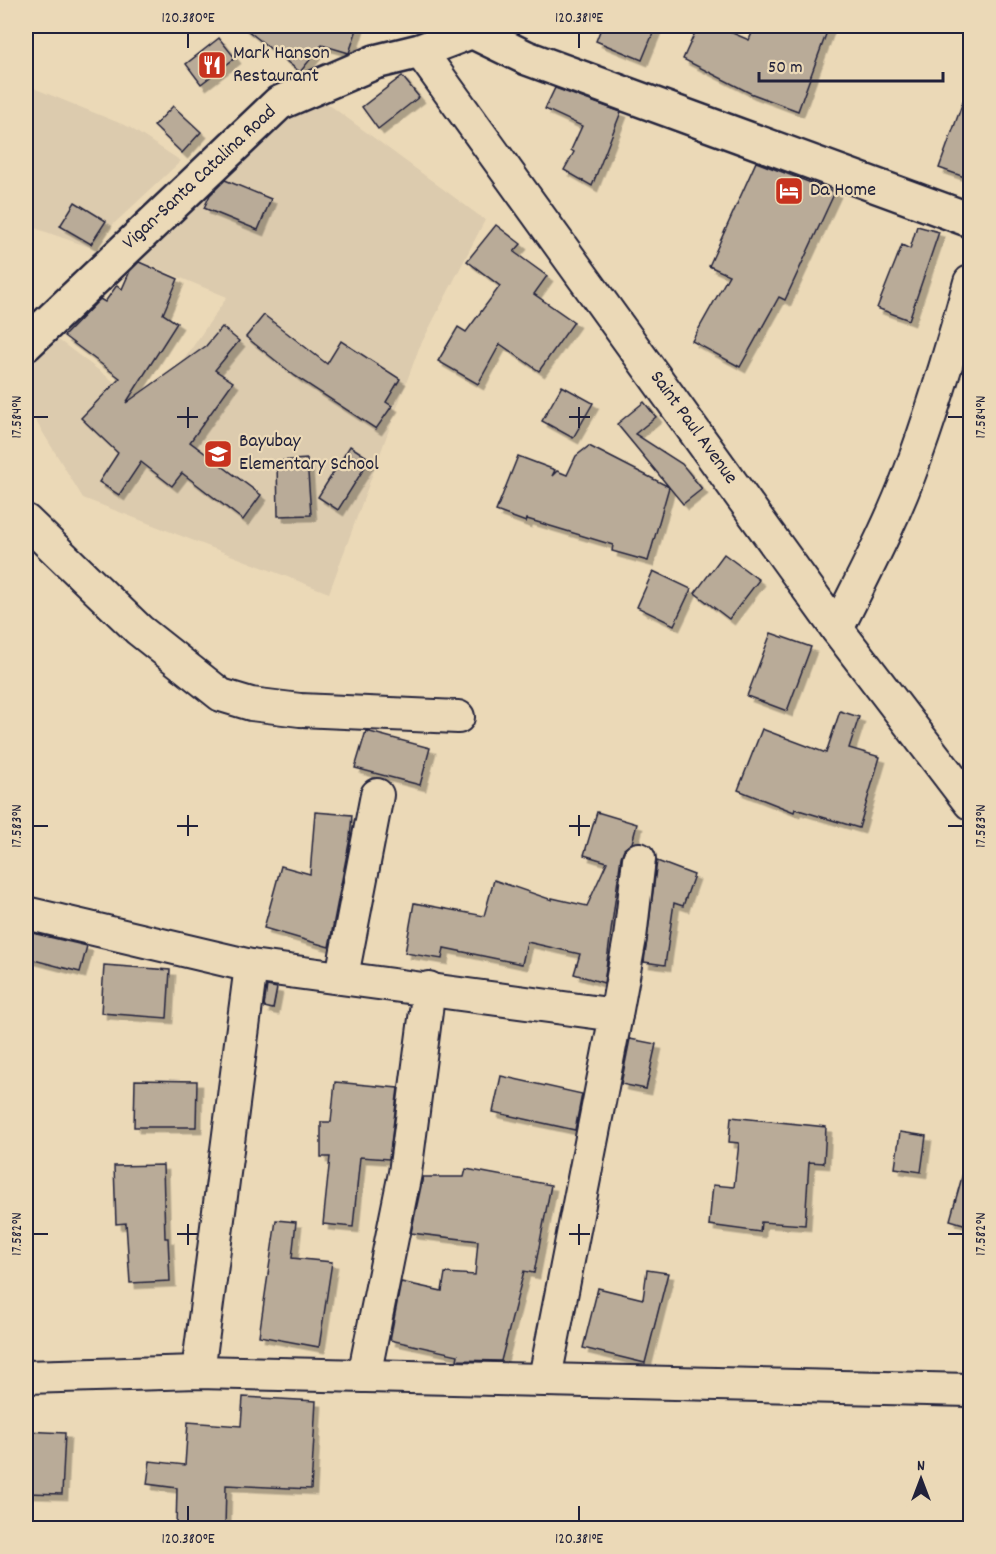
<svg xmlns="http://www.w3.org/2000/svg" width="996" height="1554" viewBox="0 0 996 1554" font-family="Dekko,sans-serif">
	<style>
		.built { fill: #dccbae }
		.building { fill: #b9ab98; stroke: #22223b; stroke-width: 1.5; filter: url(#shadow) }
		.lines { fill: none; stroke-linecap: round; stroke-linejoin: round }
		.minor-casing { stroke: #22223b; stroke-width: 36 }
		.major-casing { stroke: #22223b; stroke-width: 38 }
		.minor { stroke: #ebd9b7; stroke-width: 32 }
		.major { stroke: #ebd9b7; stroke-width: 33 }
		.ticks { fill: none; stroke: #22223b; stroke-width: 2 }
		.labels { text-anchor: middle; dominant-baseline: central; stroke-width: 4.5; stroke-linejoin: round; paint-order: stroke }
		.poi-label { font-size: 20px; fill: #22223b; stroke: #ebd9b7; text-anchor: start }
		.street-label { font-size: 20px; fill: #22223b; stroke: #ebd9b7 }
		.neatline { fill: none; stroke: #22223b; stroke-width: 2 }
		.ticks-label { font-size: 15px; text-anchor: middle; fill: #22223b }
	</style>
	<defs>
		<filter id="shadow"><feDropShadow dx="5.5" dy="5.5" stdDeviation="0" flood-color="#0004"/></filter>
	</defs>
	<rect width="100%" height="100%" fill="#ebd9b7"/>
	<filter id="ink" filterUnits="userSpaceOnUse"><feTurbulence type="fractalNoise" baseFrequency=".0167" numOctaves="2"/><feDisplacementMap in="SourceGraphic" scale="12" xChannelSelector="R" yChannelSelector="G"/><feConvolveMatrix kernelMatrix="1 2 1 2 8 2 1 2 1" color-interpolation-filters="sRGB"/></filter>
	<g filter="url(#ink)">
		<g class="built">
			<path d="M26,85l103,42 52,34 -92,86 -63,-22z"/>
			<path d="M320,98l165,122 -66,128 -90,245 -246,-95 -57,-93v-49l22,-24 102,77 77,-112 -99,-41 117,-109z"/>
		</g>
		<g class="building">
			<path d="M242,26h116l-9,27 -27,-8 -22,27z"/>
			<path d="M602,26h54l-14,34 -46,-19z"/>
			<path d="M698,26h18l33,14 6,-14h74l-31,85 -48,-18 -67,-34z"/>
			<path d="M219,38l16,20 -34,26 -15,-20z"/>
			<path d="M402,76l17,21 -41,32 -16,-22z"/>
			<path d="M555,88l66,24 -29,74 -28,-16 10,-18 -3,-2 11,-24 -37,-17z"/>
			<path d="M968,88h2v91l-31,-11z"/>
			<path d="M173,106l28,26 -19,21 -28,-27z"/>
			<path d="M756,162l79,30 -50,108 -6,-3 -39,70 -48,-26 37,-66 -20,-9z"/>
			<path d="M225,180l46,19 -13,31 -54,-22 6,-13z"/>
			<path d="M75,202l31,19 -15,23 -31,-18z"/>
			<path d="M496,225l25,19 -7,8 33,24 -13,18 40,28 -35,49 -39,-27 -22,40 -40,-23 20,-34 8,5 34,-46 -33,-25z"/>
			<path d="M917,226l22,6 -30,88 -32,-12 25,-63 8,4z"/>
			<path d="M139,262l39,17 -15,35 14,9 -51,80 80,-57 16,-19 17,14 -24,29 18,12 -43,60 71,53 -18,25 -61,-47 -10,13 -31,-24 -22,33 -20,-13 19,-29 -37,-35 39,-40 -56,-42 36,-37 5,3 12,-17 5,4 8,-18z"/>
			<path d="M264,315l63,49 14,-23 59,38 -14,23 6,4 -16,23 -81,-53 -49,-39z"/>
			<path d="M562,386l31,17 -20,35 -31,-17z"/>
			<path d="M644,402l12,15 -21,17 47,30 20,25 -19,15 -14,-17 -21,74 -36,-10 1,-6 -86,-26 -1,3 -30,-11 22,-55 37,14 -3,6 5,-5 10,4 9,-19 13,-10 80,41 -52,-63z"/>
			<path d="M350,446l20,13 -32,51 -20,-13z"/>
			<path d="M307,459l4,56 -33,1 -1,-55z"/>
			<path d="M724,554l35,26 -30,39 -34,-26z"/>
			<path d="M653,571l38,18 -17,36 -37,-18z"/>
			<path d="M771,633l40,14 -24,64 -40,-15z"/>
			<path d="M840,711l19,6 -10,31 31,9 -21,71 -64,-19 -1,3 -56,-22 24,-61 64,24z"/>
			<path d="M366,731l64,17 -10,37 -65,-17z"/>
			<path d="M315,812l37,3 -2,23 -21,109 -65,-19 17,-62 29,8z"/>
			<path d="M597,812l40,12 -5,19 -8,6 -3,8 -17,126 -30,-9 6,-20 -53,-12 -5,22 -78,-16 -2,11 -37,-6 9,-50 70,13 10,-36 58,20v-2l35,8 20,-44 -23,-7z"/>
			<path d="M657,861l37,14 -11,31 -9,-3 -9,62 -21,-3z"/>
			<path d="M28,932l59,14 -7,26 -54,-14z"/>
			<path d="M104,965l66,5 -3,48 -66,-5z"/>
			<path d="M267,986l10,2 -4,21 -9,-2z"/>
			<path d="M630,1039l26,5 -10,45 -25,-5z"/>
			<path d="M501,1076l81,18 -7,36 -82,-18z"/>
			<path d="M135,1080l62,1 -1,46h-62z"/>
			<path d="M335,1082l63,6 -9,71 -29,-2 -7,70 -30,-3 7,-67h-9v-35h10z"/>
			<path d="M731,1117l95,10 -2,36 -15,-1 -4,63 -44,-3 -1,10 -51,-7 4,-40 21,2 5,-44 -10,-1z"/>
			<path d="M900,1132l26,4 -5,36 -26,-4z"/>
			<path d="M163,1165l2,73h3l2,43 -40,2 -4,-60 -10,1 -2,-58z"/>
			<path d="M965,1166l5,1v59l-20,-6z"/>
			<path d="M466,1169l85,16 -17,88 -10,-2 -23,90 -44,-1 1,-5 -68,-15 11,-58 41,9 3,-18 30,2 3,-34 -67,-8 12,-56h41z"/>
			<path d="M276,1220l20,2 -4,36 40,4 -13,85 -60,-11z"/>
			<path d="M647,1270l21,3 -23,90 -62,-15 15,-60 45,11z"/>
			<path d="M243,1397l73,4 -5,88 -85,-4 -1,43h-49l1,-40 -30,-4 3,-23 35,4 3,-43 53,4z"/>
			<path d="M26,1431l39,2 -3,61 -36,-1z"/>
		</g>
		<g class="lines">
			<g class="minor-casing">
				<g id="minor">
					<path d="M420,51l417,578 133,174"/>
					<path d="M26,521l113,109 82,65 30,9 49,6 158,7"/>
					<path d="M837,629c25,-51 52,-101 72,-154 24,-63 43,-128 61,-193"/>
					<path d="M26,913l225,53 365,49 -71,363"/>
					<path d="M342,976l35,-181"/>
					<path d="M616,1015l14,-77 9,-79"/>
					<path d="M198,1372l53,-406"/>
					<path d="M364,1376l41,-203 24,-185"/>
					<path d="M26,1377l172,-5 772,18"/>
				</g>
			</g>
			<g class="major-casing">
				<g id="major">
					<path d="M461,26l66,32 443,162"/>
					<path d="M26,344l253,-241 96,-41 45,-11 50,-19"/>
				</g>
			</g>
			<use href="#minor" class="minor"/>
			<use href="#major" class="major"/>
		</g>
	</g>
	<path class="ticks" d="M188,33v15M579,33v15M188,407v21M579,407v21M33,417h15M177,417h21M569,417h21M948,417h15M188,815v21M579,815v21M33,826h15M177,826h21M569,826h21M948,826h15M188,1224v21M579,1224v21M33,1234h15M177,1234h21M569,1234h21M948,1234h15M188,1506v15M579,1506v15"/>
	<defs>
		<g id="restaurant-square" transform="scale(1.5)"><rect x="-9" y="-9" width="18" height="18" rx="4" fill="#c8321e" stroke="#ebd9b7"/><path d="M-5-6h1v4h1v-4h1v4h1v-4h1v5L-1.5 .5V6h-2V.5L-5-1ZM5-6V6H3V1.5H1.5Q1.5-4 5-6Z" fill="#fff"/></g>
		<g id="hotel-square" transform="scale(1.5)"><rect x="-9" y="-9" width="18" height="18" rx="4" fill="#c8321e" stroke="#ebd9b7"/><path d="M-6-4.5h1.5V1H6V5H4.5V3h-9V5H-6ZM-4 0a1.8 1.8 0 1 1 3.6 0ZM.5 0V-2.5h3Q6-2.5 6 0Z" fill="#fff"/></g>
		<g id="school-square" transform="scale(1.5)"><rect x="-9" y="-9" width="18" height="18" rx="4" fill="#c8321e" stroke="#ebd9b7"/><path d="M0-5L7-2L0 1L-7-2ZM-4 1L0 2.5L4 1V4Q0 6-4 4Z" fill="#fff"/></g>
	</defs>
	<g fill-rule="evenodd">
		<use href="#restaurant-square" x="212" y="65"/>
		<use href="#hotel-square" x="789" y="191"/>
		<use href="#school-square" x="218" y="454"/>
	</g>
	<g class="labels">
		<g class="poi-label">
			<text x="233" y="54">Mark Hanson<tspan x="233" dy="23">Restaurant</tspan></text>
			<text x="810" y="191">Da Home</text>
			<text x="239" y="442">Bayubay<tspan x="239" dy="23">Elementary School</tspan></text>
		</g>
		<g class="street-label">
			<text transform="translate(200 178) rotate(-43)">Vigan-Santa Catalina Road</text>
			<text transform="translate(693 428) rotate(54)">Saint Paul Avenue</text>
		</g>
	</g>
	<rect width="996" height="1554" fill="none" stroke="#ebd9b7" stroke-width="66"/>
	<g transform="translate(921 1479)" stroke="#ebd9b7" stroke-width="4.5" paint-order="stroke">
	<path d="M0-4.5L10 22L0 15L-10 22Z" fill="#22223b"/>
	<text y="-9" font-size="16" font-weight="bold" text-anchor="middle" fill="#22223b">N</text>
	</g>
	<path d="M759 72v9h184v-9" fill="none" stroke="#22223b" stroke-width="3"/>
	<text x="768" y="72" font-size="18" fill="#22223b" stroke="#ebd9b7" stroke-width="4.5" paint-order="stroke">50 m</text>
	<rect x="33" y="33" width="930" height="1488" class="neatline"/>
	<g class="ticks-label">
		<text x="188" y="22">120.380°E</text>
		<text x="579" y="22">120.381°E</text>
		<text transform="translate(16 417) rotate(-90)" y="5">17.584°N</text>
		<text transform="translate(980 417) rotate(-90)" y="5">17.584°N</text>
		<text transform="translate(16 826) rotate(-90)" y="5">17.583°N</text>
		<text transform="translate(980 826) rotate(-90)" y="5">17.583°N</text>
		<text transform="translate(16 1234) rotate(-90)" y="5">17.582°N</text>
		<text transform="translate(980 1234) rotate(-90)" y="5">17.582°N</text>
		<text x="188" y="1543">120.380°E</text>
		<text x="579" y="1543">120.381°E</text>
	</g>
</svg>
